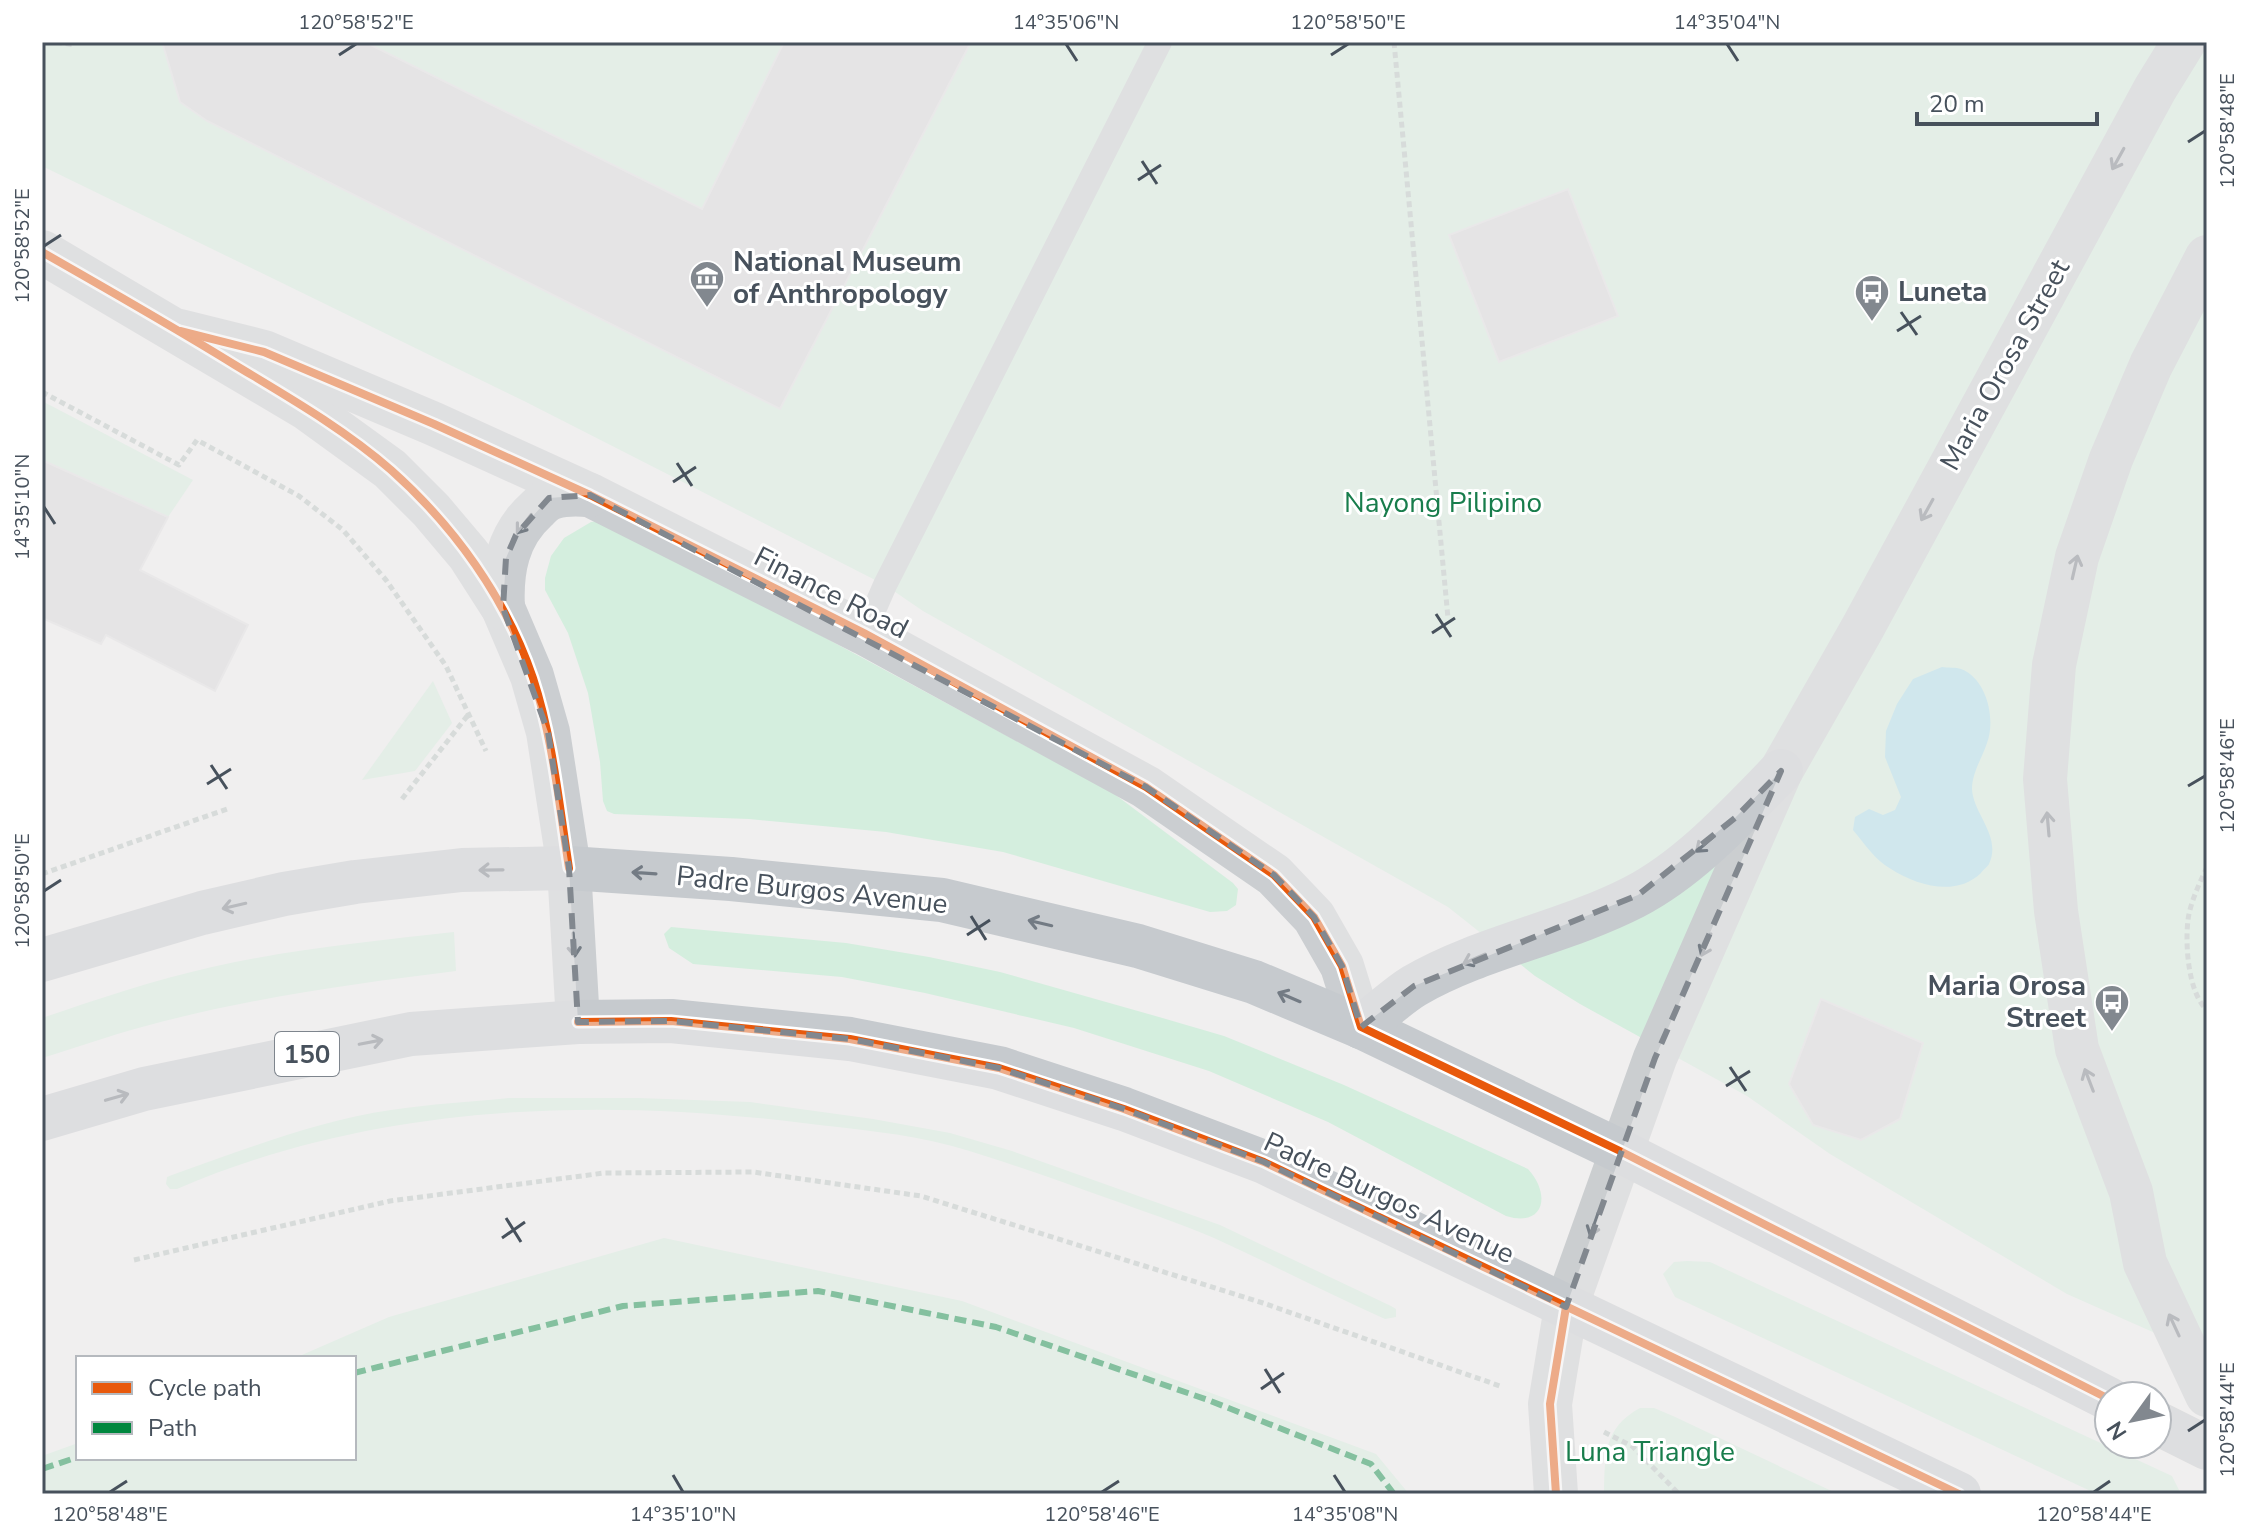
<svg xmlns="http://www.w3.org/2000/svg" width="2249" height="1536" viewBox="0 0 2249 1536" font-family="'Nunito Sans',sans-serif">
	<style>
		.green { fill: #d4eede }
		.water { fill: #a9ddec }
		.building { fill: #d7d7d9; stroke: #e1e1e2; stroke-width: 2 }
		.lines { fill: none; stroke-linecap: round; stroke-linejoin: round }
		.path { stroke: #b8c4c0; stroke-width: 5; stroke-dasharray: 6 4; stroke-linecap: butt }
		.service { stroke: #cbced0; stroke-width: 24 }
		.tertiary { stroke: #cbced0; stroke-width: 44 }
		.secondary { stroke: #cbced1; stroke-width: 44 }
		.primary { stroke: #c6cace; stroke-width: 44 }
		.quiet { stroke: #00873e; stroke-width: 6; stroke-dasharray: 12 6; stroke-linecap: butt }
		.cycleway-casing { stroke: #fff; stroke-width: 13 }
		.cycleway { stroke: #e8590c; stroke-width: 8 }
		.oneway { stroke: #757d85 }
		.oneway2 { stroke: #737b84 }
		.marked { fill: none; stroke: #82888f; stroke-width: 6; stroke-dasharray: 16 10; stroke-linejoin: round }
		.ticks { fill: none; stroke: #47515c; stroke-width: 3 }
		.labels { text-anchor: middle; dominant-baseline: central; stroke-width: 6; stroke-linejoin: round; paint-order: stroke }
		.shield { fill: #fff; stroke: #7e858d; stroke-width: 2 }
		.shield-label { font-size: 26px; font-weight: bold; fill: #47515c }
		.poi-label { font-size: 28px; font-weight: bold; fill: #47515c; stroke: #fff; text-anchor: start }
		.street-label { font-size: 28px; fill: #47515c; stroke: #fff }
		.park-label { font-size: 28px; fill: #187d4c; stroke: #fff }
		.neatline { fill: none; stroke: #47515c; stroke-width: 3 }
		.ticks-label { font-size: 20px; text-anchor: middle; fill: #47515c }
	</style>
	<rect width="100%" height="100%" fill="#f0efef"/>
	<g class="green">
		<path d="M42,42h2165v1314l-140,-62 -237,-140 -83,-58 -167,-92 -45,-28 -87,-69 -525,-296 -38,-26 -359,-183 -484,-236z"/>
		<path d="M42,401l151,79 -25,37 -126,-57z"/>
		<path d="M607,520l506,273 120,90 5,6 -2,16 -9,6 -17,1 -207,-60 -117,-20 -137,-13 -135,-5 -7,-3 -4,-10 -3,-39 -12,-69 -20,-60 -23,-43v-12l6,-22 13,-18 27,-16z"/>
		<path d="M433,681l19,42 -37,48 -53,9z"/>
		<path d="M671,927l175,16 83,14 71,15 159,45 65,19 120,49 184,84c23,25 17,59 -22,47l-178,-94 -119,-51 -135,-43 -149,-35 -83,-16 -149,-13 -24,-16 -5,-14z"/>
		<path d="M454,932l2,39c-106,13 -212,28 -314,56 -34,9 -67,21 -100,31v-40c56,-19 112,-38 170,-51 80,-18 161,-26 242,-35z"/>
		<path d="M509,1098h129l112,4 123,17 77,14 62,18 208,74 171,81 5,3v8l-11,2c-58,-26 -114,-55 -171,-81 -35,-15 -71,-27 -107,-40 -51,-18 -102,-37 -155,-52 -48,-13 -100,-17 -149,-23 -210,-26 -429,-19 -626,66h-7l-4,-5 1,-7 5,-2c71,-25 144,-54 219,-65 39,-6 79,-8 118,-12z"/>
		<path d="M664,1238l298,63 414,153 33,40h-1367v-38l36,-13v15h276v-100h-59l94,-41z"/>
		<path d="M1687,1261l23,1 462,214 9,18h-84l-422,-197 -12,-23 11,-12z"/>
		<path d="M1640,1408h14l19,8 165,78h-234c1,-38 -1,-66 36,-86z"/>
	</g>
	<path class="water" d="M1942,667c5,1 14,0 19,2 26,10 35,50 26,74 -5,15 -15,30 -15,46 1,25 30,47 17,75 -1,2 -7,7 -8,9 -25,24 -63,13 -90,-4 -16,-9 -27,-26 -38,-39l2,-13 14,-8 14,6 12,-5 6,-13 -16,-40 1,-26 11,-27 16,-25z"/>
	<g class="building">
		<path d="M162,42h203l337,167 82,-167h187l-191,367 -573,-288 -27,-19z"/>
		<path d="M1568,189l50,127 -119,46 -50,-127z"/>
		<path d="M42,460l126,57 -28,53 108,55 -33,66 -109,-56 -5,9 -59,-26z"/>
		<path d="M1821,999l102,44 -23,76 -39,21 -48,-15 -24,-41z"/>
	</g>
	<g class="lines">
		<g class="path">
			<path d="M56,42l19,3"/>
			<path d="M1394,42l54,576"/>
			<path d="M42,392l137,73 18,-25 102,56 44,34 43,50 60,86 40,85"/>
			<path d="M402,799l66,-84"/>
			<path d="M2207,867c-7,15 -17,36 -19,53 -3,24 0,73 19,90"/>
			<path d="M42,874l185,-65"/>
			<path d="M134,1260l256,-59 214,-28 149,-1 168,24 342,107 237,83"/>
			<path d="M1604,1432l28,14 47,48"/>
		</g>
		<path class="service" d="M864,633l21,-48 275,-543"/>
		<g class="tertiary">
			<path d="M2207,257l-56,108 -40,94 -34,98 -23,108 -9,114 11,132 21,138 54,143 14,71 62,132"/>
			<path d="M1556,1494l-6,-90 16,-97 89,-249 126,-287 81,-142 293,-540 29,-47"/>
		</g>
		<g class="secondary">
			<path d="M42,252l264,156 84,61 41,41 38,45 34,53 29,68 16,56 21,136 9,154"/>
			<path d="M180,331l84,21 170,72 156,71 274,138 282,154 128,88 40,42 28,49 19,61"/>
			<path d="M503,608c-2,-37 4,-72 34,-99 4,-4 9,-9 15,-11 12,-5 25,-4 38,-3"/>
		</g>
		<g class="primary">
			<path d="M42,960l160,-47 82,-19 71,-12 107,-12 107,-2 162,11 211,21 196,46 116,36 107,45 259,124 489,248"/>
			<path d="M1361,1027c18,-13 35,-30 53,-41 67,-39 150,-53 220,-89 56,-29 103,-81 147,-126"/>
			<path d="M42,1119l102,-30 267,-55 167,-12 93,-1 179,18 149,29 125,41 140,53 695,332"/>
			<path d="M2157,1423l50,25"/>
		</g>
		<g class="quiet">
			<path d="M354,1373l269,-67 195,-15 178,36 212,73 163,64 23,30"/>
			<path d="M42,1469l36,-12"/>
		</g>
		<g class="cycleway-casing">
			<g id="cycleway">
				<path d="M42,252c65,37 130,74 193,113 53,32 109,64 156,105 63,56 115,128 142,208 20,61 26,126 36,190"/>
				<path d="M180,331l84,21 170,72 156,71 274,138 282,154 128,88 40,42 28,49 19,61 259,124 489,248"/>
				<path d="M578,1022l93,-1 179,18 149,29 125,41 140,53 695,332"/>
				<path d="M1556,1494l-6,-90 16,-97"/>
			</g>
		</g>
		<use href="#cycleway" class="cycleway"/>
	</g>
	<defs><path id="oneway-shaft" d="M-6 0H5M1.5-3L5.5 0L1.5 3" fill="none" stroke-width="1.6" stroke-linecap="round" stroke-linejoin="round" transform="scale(2)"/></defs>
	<g class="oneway">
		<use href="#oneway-shaft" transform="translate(2118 159) rotate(119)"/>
		<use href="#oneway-shaft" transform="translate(1927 510) rotate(119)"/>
		<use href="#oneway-shaft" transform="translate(524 524) rotate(127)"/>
		<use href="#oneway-shaft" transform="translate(2075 567) rotate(-77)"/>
		<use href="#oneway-shaft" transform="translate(2048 824) rotate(-95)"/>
		<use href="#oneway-shaft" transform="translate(574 945) rotate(86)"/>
		<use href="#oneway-shaft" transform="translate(1706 945) rotate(114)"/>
		<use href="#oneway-shaft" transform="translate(2089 1080) rotate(-111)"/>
		<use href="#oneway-shaft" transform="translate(1594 1225) rotate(109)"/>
		<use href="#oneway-shaft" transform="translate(2174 1325) rotate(-115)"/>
	</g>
	<g class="oneway2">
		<use href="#oneway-shaft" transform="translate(1705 844) rotate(139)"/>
		<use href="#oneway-shaft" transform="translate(491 870) rotate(179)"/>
		<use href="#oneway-shaft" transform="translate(644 873) rotate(-176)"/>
		<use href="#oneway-shaft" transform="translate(234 906) rotate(167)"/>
		<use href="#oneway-shaft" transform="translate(1040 923) rotate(-167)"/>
		<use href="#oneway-shaft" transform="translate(1474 959) rotate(156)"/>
		<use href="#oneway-shaft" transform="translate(1289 997) rotate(-157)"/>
		<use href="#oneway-shaft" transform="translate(371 1042) rotate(-11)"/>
		<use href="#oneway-shaft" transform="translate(117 1097) rotate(-16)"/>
	</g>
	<path d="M0 0H2249V1536H0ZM590,495l556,292 128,88 40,42 28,49 19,61 53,-41 224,-91 97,-77 46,-47 -126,287 -89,249 -302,-145 -140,-53 -125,-41 -149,-29 -179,-18 -93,1 -9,-154 -21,-136 -45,-124 3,-50 10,-23 33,-37z" fill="#f0efef" fill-opacity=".55" fill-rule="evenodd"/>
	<path class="marked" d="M590,495l556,292 128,88 40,42 28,49 19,61 53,-41 224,-91 97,-77 46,-47 -126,287 -89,249 -302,-145 -140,-53 -125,-41 -149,-29 -179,-18 -93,1 -9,-154 -21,-136 -45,-124 3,-50 10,-23 33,-37z"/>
	<path class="ticks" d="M1066,44l11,17M1727,44l11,17M339,55l17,-11M1331,55l17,-11M2188,142l17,-11M1142,161l15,23M1138,180l23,-15M44,246l17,-11M1901,312l16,23M1897,331l24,-15M677,463l15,23M673,482l23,-15M44,507l11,17M1436,614l15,23M1432,633l23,-15M211,765l16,24M207,784l24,-15M2188,786l17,-10M44,891l17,-11M971,916l15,24M967,935l23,-15M1730,1067l16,24M1726,1086l24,-15M506,1218l15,24M502,1238l23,-16M1265,1369l15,24M1261,1389l23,-16M2188,1431l17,-11M673,1475l10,17M1334,1475l11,17M110,1492l17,-11M1102,1492l17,-11M2094,1492l16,-11"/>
	<defs>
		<g id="museum-pin" transform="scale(1.8)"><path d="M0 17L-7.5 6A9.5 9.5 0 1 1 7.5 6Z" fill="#82888f" stroke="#fff"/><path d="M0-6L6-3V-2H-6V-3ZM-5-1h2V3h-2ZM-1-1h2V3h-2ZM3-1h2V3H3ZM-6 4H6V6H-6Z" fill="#fff"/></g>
		<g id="bus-pin" transform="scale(1.8)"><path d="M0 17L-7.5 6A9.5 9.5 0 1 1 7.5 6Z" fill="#82888f" stroke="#fff"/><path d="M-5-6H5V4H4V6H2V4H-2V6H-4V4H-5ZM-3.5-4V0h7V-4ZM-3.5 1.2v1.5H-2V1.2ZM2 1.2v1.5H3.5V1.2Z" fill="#fff"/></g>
	</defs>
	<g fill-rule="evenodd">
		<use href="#museum-pin" x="707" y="278"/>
		<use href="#bus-pin" x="1872" y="292"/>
		<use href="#bus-pin" x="2112" y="1002"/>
	</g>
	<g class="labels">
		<rect class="shield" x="275" y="1032" width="64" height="44" rx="6"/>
		<g class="shield-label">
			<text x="307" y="1054">150</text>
		</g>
		<g class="poi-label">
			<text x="733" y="262">National Museum<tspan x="733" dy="32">of Anthropology</tspan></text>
			<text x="1898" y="292">Luneta</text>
			<text x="2086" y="986" text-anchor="end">Maria Orosa<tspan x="2086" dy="32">Street</tspan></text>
		</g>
		<g class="street-label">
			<text transform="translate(2005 365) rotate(-61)">Maria Orosa Street</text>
			<text transform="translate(831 593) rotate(27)">Finance Road</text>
			<text transform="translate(812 890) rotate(6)">Padre Burgos Avenue</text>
			<text transform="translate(1389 1198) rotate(25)">Padre Burgos Avenue</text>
		</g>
		<g class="park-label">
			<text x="1443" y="503">Nayong Pilipino</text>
			<text x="1650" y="1452">Luna Triangle</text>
		</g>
	</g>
	<rect width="2249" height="1536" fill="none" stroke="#ffffff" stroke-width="88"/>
	<rect x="76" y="1356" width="280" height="104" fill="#ffffff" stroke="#b5b9be" stroke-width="2"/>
	<rect x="92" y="1382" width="40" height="12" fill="#e8590c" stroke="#b5b9be" stroke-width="2"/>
	<text x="148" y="1396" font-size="24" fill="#47515c">Cycle path</text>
	<rect x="92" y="1422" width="40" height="12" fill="#00873e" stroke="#b5b9be" stroke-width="2"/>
	<text x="148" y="1436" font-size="24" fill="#47515c">Path</text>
	<g transform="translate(2133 1420) rotate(237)"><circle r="38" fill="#ffffff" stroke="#b5b9be" stroke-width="2"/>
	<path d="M0-6L14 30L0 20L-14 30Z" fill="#82888f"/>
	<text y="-12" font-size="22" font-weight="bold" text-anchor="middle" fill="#47515c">N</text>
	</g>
	<path d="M1917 112v12h180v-12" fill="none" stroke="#47515c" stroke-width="4"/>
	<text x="1929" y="112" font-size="24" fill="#47515c" stroke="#ffffff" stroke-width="6" paint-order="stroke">20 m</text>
	<rect x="44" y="44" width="2161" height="1448" class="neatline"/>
	<g class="ticks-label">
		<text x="356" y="29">120°58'52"E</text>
		<text x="1066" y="29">14°35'06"N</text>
		<text x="1348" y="29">120°58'50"E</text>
		<text x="1727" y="29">14°35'04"N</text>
		<text transform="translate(2227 131) rotate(-90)" y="7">120°58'48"E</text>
		<text transform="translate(22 246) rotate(-90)" y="7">120°58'52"E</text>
		<text transform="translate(22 507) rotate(-90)" y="7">14°35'10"N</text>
		<text transform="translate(2227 776) rotate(-90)" y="7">120°58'46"E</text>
		<text transform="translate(22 891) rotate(-90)" y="7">120°58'50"E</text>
		<text transform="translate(2227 1420) rotate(-90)" y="7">120°58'44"E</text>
		<text x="110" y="1521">120°58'48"E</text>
		<text x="683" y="1521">14°35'10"N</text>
		<text x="1102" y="1521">120°58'46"E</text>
		<text x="1345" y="1521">14°35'08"N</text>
		<text x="2094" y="1521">120°58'44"E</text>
	</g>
</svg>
